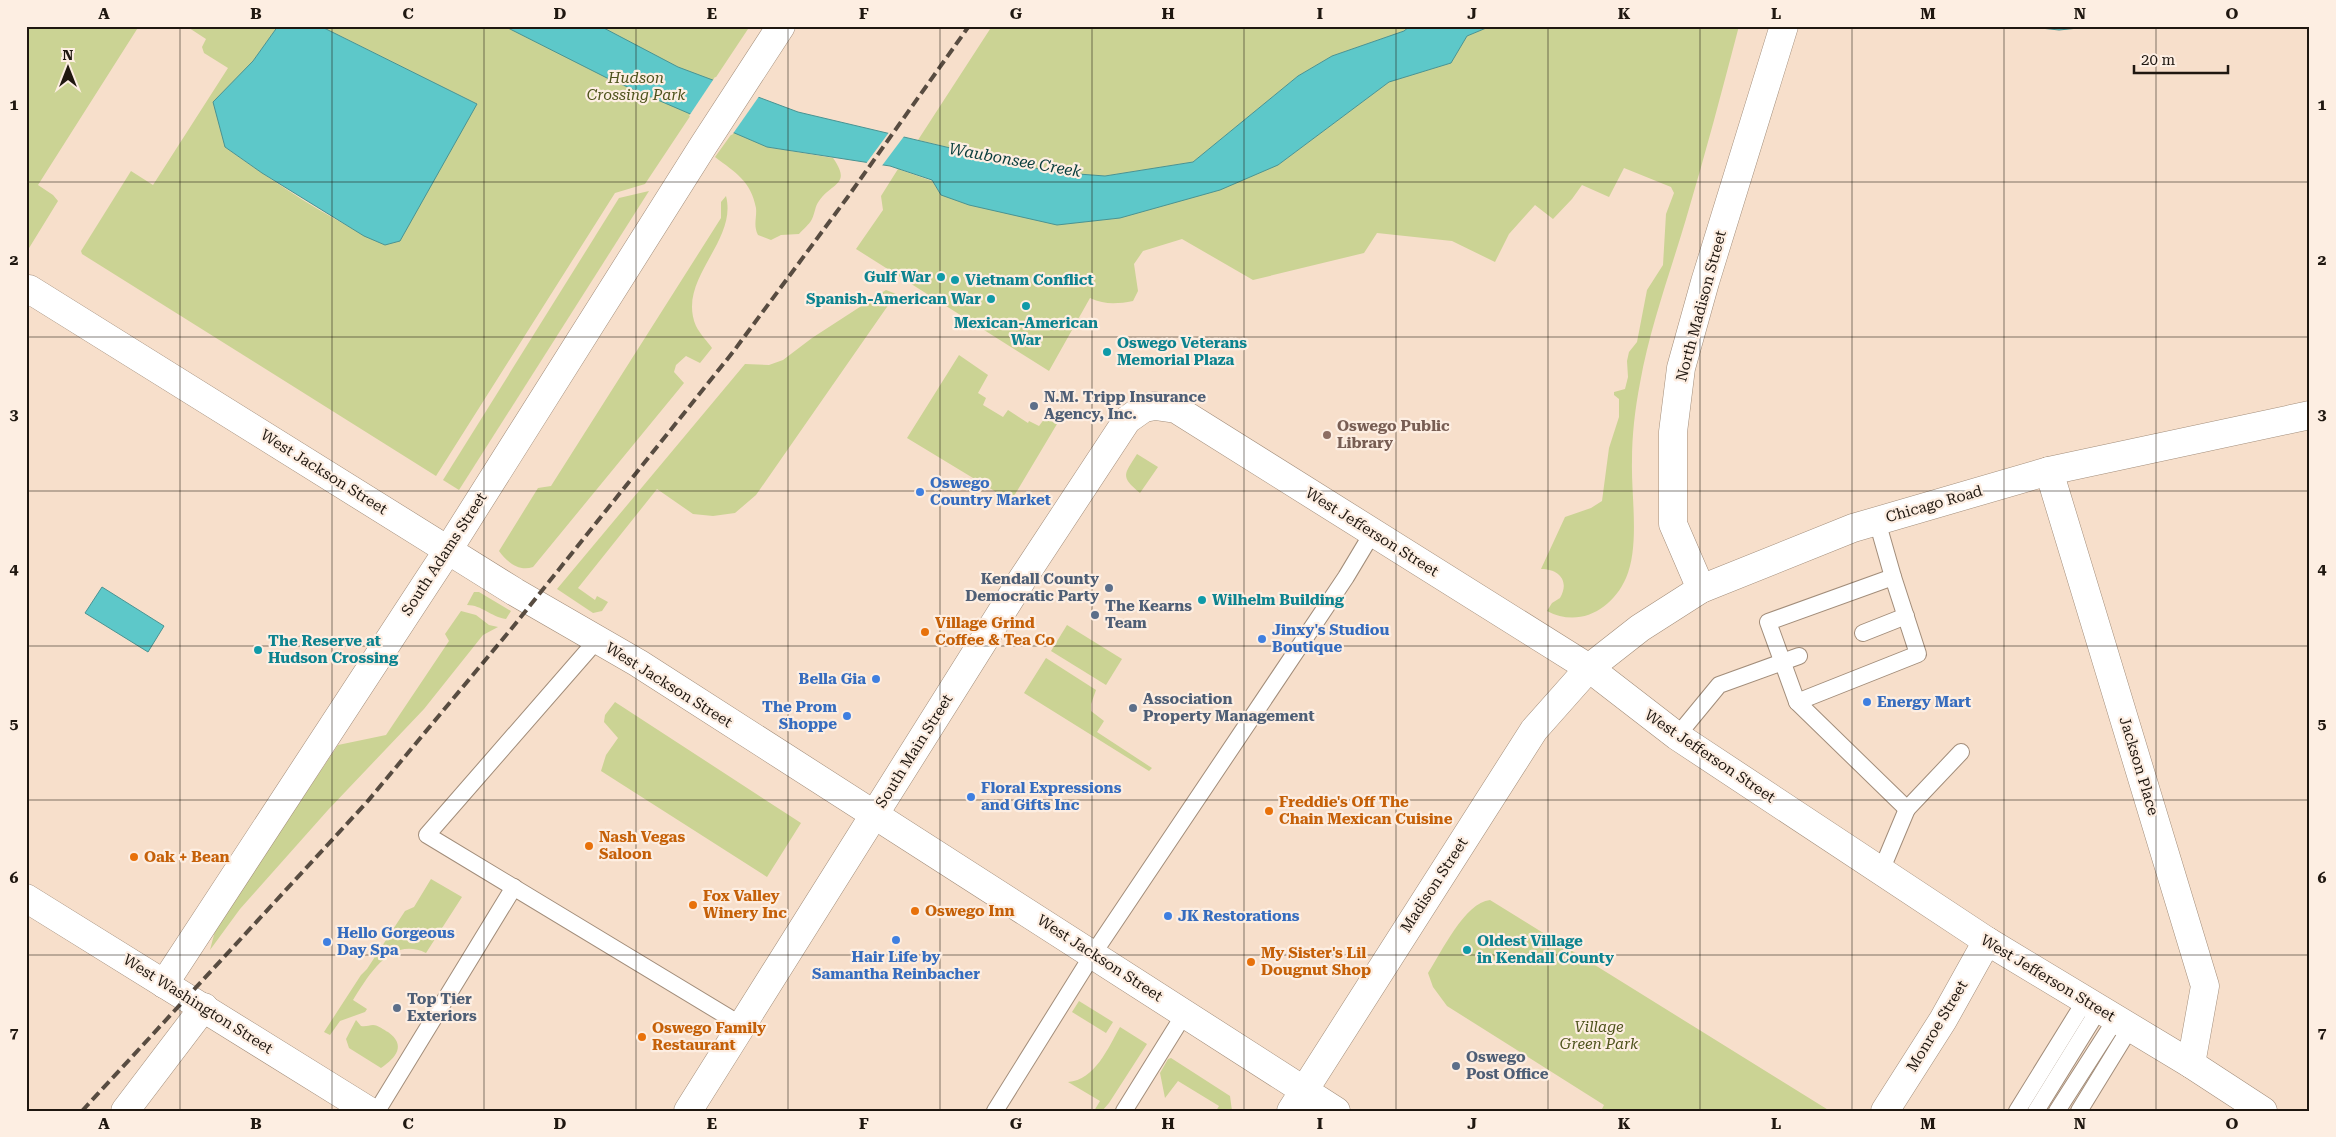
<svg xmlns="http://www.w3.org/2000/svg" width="2336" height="1137" viewBox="0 0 2336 1137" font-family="'Roboto Serif',serif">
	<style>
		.green { fill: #cbd394 }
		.water { fill: #5dc8c9; stroke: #4a9392 }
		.pier { fill: #f7dfcb }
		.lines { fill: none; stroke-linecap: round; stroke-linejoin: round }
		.lane-casing { stroke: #a28d7a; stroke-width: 18 }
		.street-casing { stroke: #a28d7a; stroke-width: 29 }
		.secondary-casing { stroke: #a28d7a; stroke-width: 29 }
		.lane { stroke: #fff; stroke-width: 16 }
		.street { stroke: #fff; stroke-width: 28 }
		.secondary { stroke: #fff; stroke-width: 28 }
		.rail { stroke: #584c41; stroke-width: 4; stroke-dasharray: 10 5; stroke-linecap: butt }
		.grid { fill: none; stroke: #1f1710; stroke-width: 1; stroke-opacity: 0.55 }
		.culture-dot { fill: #0f9aa8; stroke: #fdeee2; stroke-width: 2 }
		.service-dot { fill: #5c6f8a; stroke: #fdeee2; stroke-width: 2 }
		.education-dot { fill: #8d6e63; stroke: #fdeee2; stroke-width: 2 }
		.shop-dot { fill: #3f7fe0; stroke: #fdeee2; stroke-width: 2 }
		.food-dot { fill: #e8710a; stroke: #fdeee2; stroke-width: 2 }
		.labels { text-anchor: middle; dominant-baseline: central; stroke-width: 4.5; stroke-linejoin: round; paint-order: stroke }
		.park-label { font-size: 15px; font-style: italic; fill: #4d521b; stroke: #fdeee2 }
		.culture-label { font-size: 15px; font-weight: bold; fill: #0d838f; stroke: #fdeee2; text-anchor: start }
		.street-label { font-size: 15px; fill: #1f1710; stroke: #fdeee2 }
		.service-label { font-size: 15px; font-weight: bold; fill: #4e5e75; stroke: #fdeee2; text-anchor: start }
		.education-label { font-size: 15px; font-weight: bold; fill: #785e54; stroke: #fdeee2; text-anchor: start }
		.shop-label { font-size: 15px; font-weight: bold; fill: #366cbe; stroke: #fdeee2; text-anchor: start }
		.food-label { font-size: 15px; font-weight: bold; fill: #c56008; stroke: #fdeee2; text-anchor: start }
		.water-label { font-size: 16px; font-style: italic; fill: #093d3d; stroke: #fdeee2 }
		.neatline { fill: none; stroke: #1f1710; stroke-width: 2 }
		.grid-label { font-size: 16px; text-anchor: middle; font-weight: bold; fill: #1f1710 }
	</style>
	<rect width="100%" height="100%" fill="#f7dfcb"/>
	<g class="green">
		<path d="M26,26h113l-101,159 15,10 5,6 -32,52z"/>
		<path d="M186,26h92l-25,35 -28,86c50,36 104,72 160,98l92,-141 -157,-78h430l-105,158 -30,9 -179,283 -354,-222 -1,-3 50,-80 22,14 75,-117 -24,-15 -2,-6 4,-8z"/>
		<path d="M992,26h418l-6,5 -72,25 -34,20 -105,86 -88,14 -53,-4 -134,-32z"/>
		<path d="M1491,26h248c-17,65 -34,129 -53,193 -16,54 -36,108 -46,164 -5,26 -8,52 -8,78 -1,35 8,85 -6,117 -14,32 -47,50 -79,33l5,-8 8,-5c10,-17 -1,-29 -19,-29l24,-52 26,-9 11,-7 7,-53 10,-31v-18l-5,-4v-3l11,-3 3,-12 -1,-16 2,-9 8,-10 10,-52 16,-25 3,-51 8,-21 -3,-6 -47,-19 -15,29 -27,-12 -10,14 -19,20 -18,-14 -26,29 -14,28 -43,-21 -75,-8 -13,20 -111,27 -71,-41 -39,12 -9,13 4,27 -5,10c-16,3 -28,4 -43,-3l-41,73 -193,-122 27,-39 -2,-14 17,-27 34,12 9,14 337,-30 111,-83 61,-19 17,-27z"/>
		<path d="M733,132l34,15 66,11c19,27 -1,24 -14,43 -4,5 -4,12 -7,18 -3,6 -9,10 -13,15l-18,1 -10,5 -13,-5c-5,-10 -1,-17 -2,-27 -5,-27 -20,-35 -41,-51z"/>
		<path d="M649,191l-190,299 -16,-10 176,-282z"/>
		<path d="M726,196c12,46 -50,83 -30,130 4,8 11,15 16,22l-12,15 -14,-7 -10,9 -2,7 10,11 -151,184c-14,5 -26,-5 -34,-16l39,-63 13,-2 170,-268v-16z"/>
		<path d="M886,290l10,4 -140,201 -21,18 -22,3 -20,-2 -36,-25 -79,99 17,12 2,-4 11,6 -6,9 -9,2 -36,-24 188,-225 24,1 14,-5 29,-22z"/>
		<path d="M959,355l29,20 -10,18 8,5 -3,7 20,12 5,-7 20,13 1,-2 10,5 6,-8 12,6 -46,77 -104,-63z"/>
		<path d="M1137,454l21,13 -18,26c-20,-17 -16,-18 -3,-39z"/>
		<path d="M474,592h5l32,19 -5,8c-15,-2 -24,-14 -39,-14z"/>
		<path d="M461,611l15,4 13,10 9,2 -15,8 -59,74 -96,101 -88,99 -30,41 6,-23 122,-182 48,-10 63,-94 -4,-7z"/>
		<path d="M1067,625l55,34 -16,26 -55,-34z"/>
		<path d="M1046,658l50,32 -5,14v7l13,10 -7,11 55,36 -3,3 -125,-78z"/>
		<path d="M615,702l186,121 -34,54 -166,-106 5,-16 12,-17 -14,-16 1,-7z"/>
		<path d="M431,879l31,18 -36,56c-35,-17 -57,22 -73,47l14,9 -2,3 -25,9 -10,14 -6,-3 37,-57 6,-6 38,-58 9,-4z"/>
		<path d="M1490,900l340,211h-229l3,-6 -157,-99 -14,-19 -5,-14c13,-20 37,-71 62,-73z"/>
		<path d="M1079,1001l34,21 -7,11 -34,-21z"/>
		<path d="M356,1020l5,6c5,1 8,-1 12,-1 5,0 11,5 15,7 18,13 9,25 -7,36l-32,-20 -3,-9z"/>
		<path d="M1120,1027l27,17 -38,59 -7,8h-8l6,-10 -32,-19c27,-2 40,-34 52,-55z"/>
		<path d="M1171,1058l59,38 2,15h-16l3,-5 -41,-25 -13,17 -5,-25 8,-14z"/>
	</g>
	<g class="water">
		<path d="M278,26h42l157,78 -77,137 -15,4 -21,-9 -102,-63 -37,-26 -12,-45 40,-41z"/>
		<path d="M504,26h96l78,41 120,45 254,60 53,4 88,-14 105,-86 34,-20 72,-25 6,-5h81l-24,10 -16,27 -62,19 -111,83 -58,25 -100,28 -63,7 -88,-20 -28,-10 -9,-15 -42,-14 -123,-19 -158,-68z"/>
		<path d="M2022,26h76l-39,4z"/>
		<path d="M102,587l62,39 -16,26 -63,-39z"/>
	</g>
	<g class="pier">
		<path d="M715,77l45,18 -28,40 -43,-19z"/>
		<path d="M890,131l15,4 -24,32 -16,-2z"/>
	</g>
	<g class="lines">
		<g class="lane-casing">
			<g id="lane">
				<path d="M1893,577l-125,45 29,80 110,107 54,-57"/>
				<path d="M1863,633l43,-17"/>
				<path d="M597,640l-170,195 316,191"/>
				<path d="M1797,702l121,-48 -25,-77 -16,-56"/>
				<path d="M1677,736l42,-51 80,-29"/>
				<path d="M1881,871l26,-62"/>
				<path d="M377,1111l137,-224"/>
				<path d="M995,1111l98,-157 253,-377 27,-45"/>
				<path d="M1124,1111l61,-98"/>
				<path d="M2017,1111l68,-110"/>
				<path d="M2036,1111l63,-102"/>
				<path d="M2057,1111l59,-92"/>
				<path d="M2079,1111l51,-83"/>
			</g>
		</g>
		<g class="street-casing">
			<g id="street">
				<path d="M26,293l3,-4 486,303 123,71 698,448"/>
				<path d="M2049,471l156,515 -14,78"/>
				<path d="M164,984l284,-434 255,-404 78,-120"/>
				<path d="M125,1111l79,-104"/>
				<path d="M688,1111l335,-533 104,-158 17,-12 11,-2 21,3 413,259 88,68 310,205 204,123 72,47"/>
				<path d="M1885,1111l58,-91 44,-79"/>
			</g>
		</g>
		<g class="secondary-casing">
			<g id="secondary">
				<path d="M1701,589l-28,-65v-92l8,-64 24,-86 79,-256"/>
				<path d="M26,898l343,213"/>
				<path d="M1291,1111l243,-381 55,-62 51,-40 61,-39 152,-61 196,-57 261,-56"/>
			</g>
		</g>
		<use href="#lane" class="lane"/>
		<use href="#street" class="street"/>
		<use href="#secondary" class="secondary"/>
		<path class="rail" d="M82,1111l285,-309 145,-174 221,-276 114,-154 122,-172"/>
	</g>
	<path class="grid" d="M180,26v1085M332,26v1085M484,26v1085M636,26v1085M788,26v1085M940,26v1085M1092,26v1085M1244,26v1085M1396,26v1085M1548,26v1085M1700,26v1085M1852,26v1085M2004,26v1085M2156,26v1085M26,182h2284M26,337h2284M26,491h2284M26,646h2284M26,800h2284M26,955h2284"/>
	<g class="culture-dot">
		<circle cx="941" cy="277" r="5"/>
		<circle cx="955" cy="280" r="5"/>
		<circle cx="991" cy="299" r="5"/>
		<circle cx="1026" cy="306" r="5"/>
		<circle cx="1107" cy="352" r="5"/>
		<circle cx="1202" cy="600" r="5"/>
		<circle cx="258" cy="650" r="5"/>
		<circle cx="1467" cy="950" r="5"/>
	</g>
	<g class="service-dot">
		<circle cx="1034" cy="406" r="5"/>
		<circle cx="1109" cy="588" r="5"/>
		<circle cx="1095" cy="615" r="5"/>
		<circle cx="1133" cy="708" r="5"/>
		<circle cx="397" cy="1008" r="5"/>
		<circle cx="1456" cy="1066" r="5"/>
	</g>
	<circle class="education-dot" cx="1327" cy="435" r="5"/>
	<g class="shop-dot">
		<circle cx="920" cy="492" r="5"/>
		<circle cx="1262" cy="639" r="5"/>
		<circle cx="876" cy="679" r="5"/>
		<circle cx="1867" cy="702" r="5"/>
		<circle cx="847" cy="716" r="5"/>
		<circle cx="971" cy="797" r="5"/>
		<circle cx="1168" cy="916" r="5"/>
		<circle cx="896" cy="940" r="5"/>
		<circle cx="327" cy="942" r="5"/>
	</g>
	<g class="food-dot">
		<circle cx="925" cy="632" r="5"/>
		<circle cx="1269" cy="811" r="5"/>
		<circle cx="589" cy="846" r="5"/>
		<circle cx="134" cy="857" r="5"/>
		<circle cx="693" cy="905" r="5"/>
		<circle cx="915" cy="911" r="5"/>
		<circle cx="1251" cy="962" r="5"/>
		<circle cx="642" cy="1037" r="5"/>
	</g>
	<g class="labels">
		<g class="park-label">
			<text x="636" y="78">Hudson<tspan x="636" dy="17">Crossing Park</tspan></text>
			<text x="1599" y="1027">Village<tspan x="1599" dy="17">Green Park</tspan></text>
		</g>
		<g class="culture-label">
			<text x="931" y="277" text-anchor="end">Gulf War</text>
			<text x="965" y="280">Vietnam Conflict</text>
			<text x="981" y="299" text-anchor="end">Spanish-American War</text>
			<text x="1026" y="323" text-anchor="middle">Mexican-American<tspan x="1026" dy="17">War</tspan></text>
			<text x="1117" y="343">Oswego Veterans<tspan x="1117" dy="17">Memorial Plaza</tspan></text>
			<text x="1212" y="600">Wilhelm Building</text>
			<text x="268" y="641">The Reserve at<tspan x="268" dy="17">Hudson Crossing</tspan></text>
			<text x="1477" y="941">Oldest Village<tspan x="1477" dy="17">in Kendall County</tspan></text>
		</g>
		<g class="street-label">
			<text transform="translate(1701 306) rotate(-75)">North Madison Street</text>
			<text transform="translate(324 472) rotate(32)">West Jackson Street</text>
			<text transform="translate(1934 504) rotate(-16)">Chicago Road</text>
			<text transform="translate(1372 532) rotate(32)">West Jefferson Street</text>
			<text transform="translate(444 554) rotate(-57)">South Adams Street</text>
			<text transform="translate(669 685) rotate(32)">West Jackson Street</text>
			<text transform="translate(914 751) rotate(-58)">South Main Street</text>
			<text transform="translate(1710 756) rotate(34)">West Jefferson Street</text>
			<text transform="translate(2139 766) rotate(73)">Jackson Place</text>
			<text transform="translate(1434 885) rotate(-57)">Madison Street</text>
			<text transform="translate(1100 958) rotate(33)">West Jackson Street</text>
			<text transform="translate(2048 978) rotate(31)">West Jefferson Street</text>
			<text transform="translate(198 1004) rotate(32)">West Washington Street</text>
			<text transform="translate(1937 1026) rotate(-59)">Monroe Street</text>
		</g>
		<g class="service-label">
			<text x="1044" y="397">N.M. Tripp Insurance<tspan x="1044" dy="17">Agency, Inc.</tspan></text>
			<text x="1099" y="579" text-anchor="end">Kendall County<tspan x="1099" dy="17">Democratic Party</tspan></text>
			<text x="1105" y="606">The Kearns<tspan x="1105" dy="17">Team</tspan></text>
			<text x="1143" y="699">Association<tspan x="1143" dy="17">Property Management</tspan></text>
			<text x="407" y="999">Top Tier<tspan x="407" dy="17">Exteriors</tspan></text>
			<text x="1466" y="1057">Oswego<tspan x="1466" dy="17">Post Office</tspan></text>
		</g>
		<g class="education-label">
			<text x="1337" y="426">Oswego Public<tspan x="1337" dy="17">Library</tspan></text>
		</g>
		<g class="shop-label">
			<text x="930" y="483">Oswego<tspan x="930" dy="17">Country Market</tspan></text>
			<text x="1272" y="630">Jinxy's Studiou<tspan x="1272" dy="17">Boutique</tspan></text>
			<text x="866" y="679" text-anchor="end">Bella Gia</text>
			<text x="1877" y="702">Energy Mart</text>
			<text x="837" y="707" text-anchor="end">The Prom<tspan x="837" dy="17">Shoppe</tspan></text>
			<text x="981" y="788">Floral Expressions<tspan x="981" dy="17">and Gifts Inc</tspan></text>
			<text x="1178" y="916">JK Restorations</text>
			<text x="337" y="933">Hello Gorgeous<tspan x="337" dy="17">Day Spa</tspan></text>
			<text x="896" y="957" text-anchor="middle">Hair Life by<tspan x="896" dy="17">Samantha Reinbacher</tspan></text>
		</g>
		<g class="food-label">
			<text x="935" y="623">Village Grind<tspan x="935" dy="17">Coffee &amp; Tea Co</tspan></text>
			<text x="1279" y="802">Freddie's Off The<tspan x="1279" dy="17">Chain Mexican Cuisine</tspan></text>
			<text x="599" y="837">Nash Vegas<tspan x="599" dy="17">Saloon</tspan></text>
			<text x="144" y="857">Oak + Bean</text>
			<text x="703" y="896">Fox Valley<tspan x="703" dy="17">Winery Inc</tspan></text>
			<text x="925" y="911">Oswego Inn</text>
			<text x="1261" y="953">My Sister's Lil<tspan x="1261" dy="17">Dougnut Shop</tspan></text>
			<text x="652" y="1028">Oswego Family<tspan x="652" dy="17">Restaurant</tspan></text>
		</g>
		<g class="water-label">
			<text transform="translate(1015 160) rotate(10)">Waubonsee Creek</text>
		</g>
	</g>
	<rect width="2336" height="1137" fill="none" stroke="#fdeee2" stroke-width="55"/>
	<g transform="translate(68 68)" stroke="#fdeee2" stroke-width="4" paint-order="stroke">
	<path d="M0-4L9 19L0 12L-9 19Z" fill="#1f1710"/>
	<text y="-8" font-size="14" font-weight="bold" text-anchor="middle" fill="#1f1710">N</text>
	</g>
	<path d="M2134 65v8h94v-8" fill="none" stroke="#1f1710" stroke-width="2.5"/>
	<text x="2141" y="65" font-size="15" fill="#1f1710" stroke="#fdeee2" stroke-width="4" paint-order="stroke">20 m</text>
	<rect x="28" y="28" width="2280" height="1082" class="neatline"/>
	<g class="grid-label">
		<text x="104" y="19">A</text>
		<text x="256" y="19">B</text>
		<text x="408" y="19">C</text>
		<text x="560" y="19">D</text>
		<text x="712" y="19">E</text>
		<text x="864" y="19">F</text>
		<text x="1016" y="19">G</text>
		<text x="1168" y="19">H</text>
		<text x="1320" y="19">I</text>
		<text x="1472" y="19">J</text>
		<text x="1624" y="19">K</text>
		<text x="1776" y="19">L</text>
		<text x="1928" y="19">M</text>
		<text x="2080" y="19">N</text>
		<text x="2232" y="19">O</text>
		<text x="14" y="110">1</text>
		<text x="2322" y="110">1</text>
		<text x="14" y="265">2</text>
		<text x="2322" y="265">2</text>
		<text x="14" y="420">3</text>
		<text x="2322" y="420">3</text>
		<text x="14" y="574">4</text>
		<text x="2322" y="574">4</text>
		<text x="14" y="729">5</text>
		<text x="2322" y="729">5</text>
		<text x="14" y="883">6</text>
		<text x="2322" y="883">6</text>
		<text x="14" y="1038">7</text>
		<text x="2322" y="1038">7</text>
		<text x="104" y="1129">A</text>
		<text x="256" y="1129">B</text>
		<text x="408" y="1129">C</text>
		<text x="560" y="1129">D</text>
		<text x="712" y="1129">E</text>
		<text x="864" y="1129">F</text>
		<text x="1016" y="1129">G</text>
		<text x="1168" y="1129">H</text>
		<text x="1320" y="1129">I</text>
		<text x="1472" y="1129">J</text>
		<text x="1624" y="1129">K</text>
		<text x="1776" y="1129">L</text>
		<text x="1928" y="1129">M</text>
		<text x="2080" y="1129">N</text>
		<text x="2232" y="1129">O</text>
	</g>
</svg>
